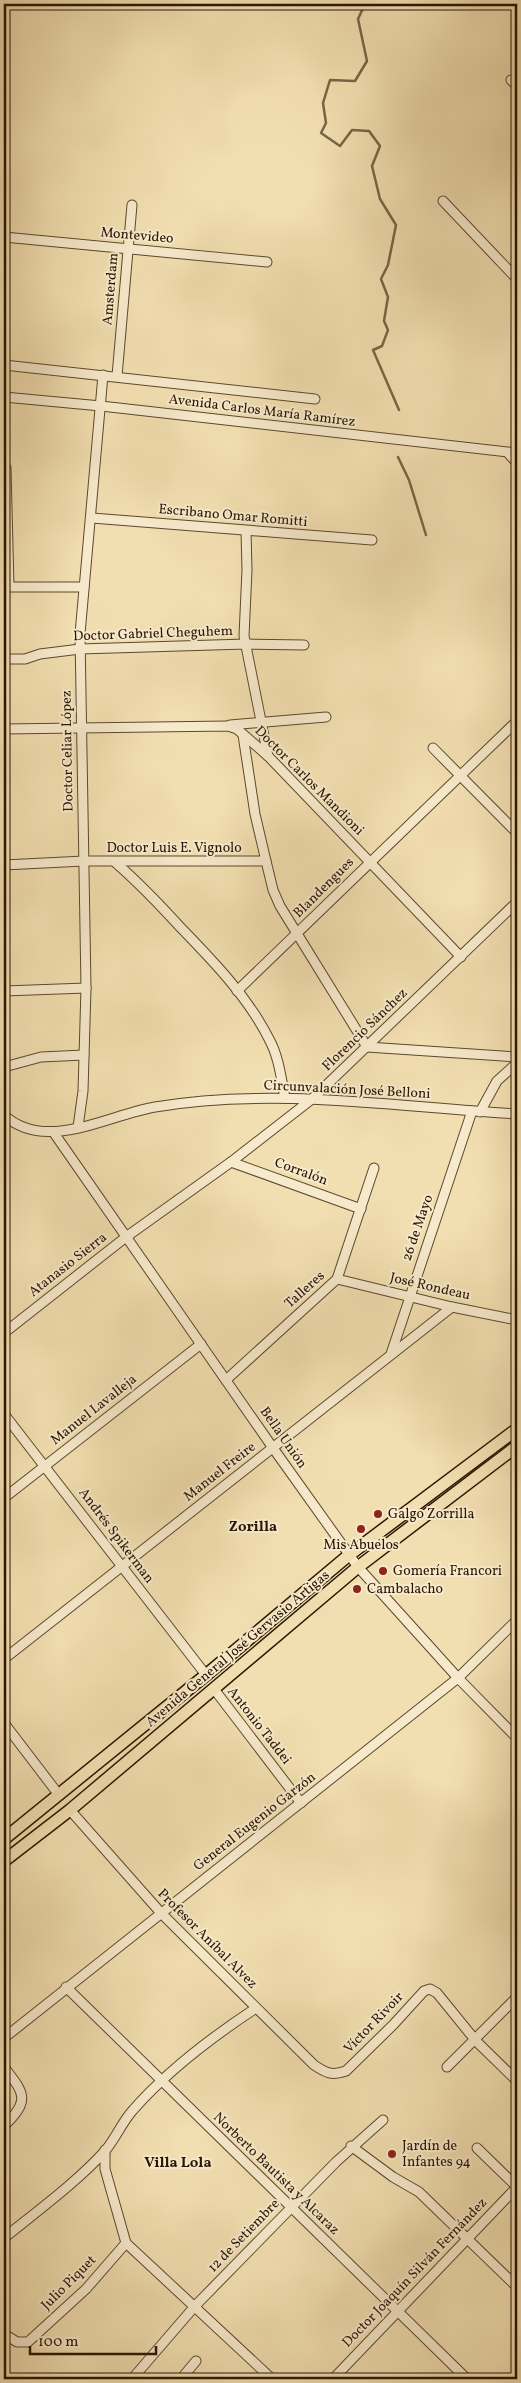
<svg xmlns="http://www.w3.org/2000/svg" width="521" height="2383" viewBox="0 0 521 2383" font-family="Vollkorn,serif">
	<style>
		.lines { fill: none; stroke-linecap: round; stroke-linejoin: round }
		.stream { stroke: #796546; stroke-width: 2.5 }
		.minor-casing { stroke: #5c482c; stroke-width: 11 }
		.major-casing { stroke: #2a1500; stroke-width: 14 }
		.minor { stroke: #f7eacc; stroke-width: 9 }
		.major { stroke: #f2dfb1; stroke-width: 11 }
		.poi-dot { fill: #8f2418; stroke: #f7eacc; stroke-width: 2 }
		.labels { text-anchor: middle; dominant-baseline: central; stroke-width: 4; stroke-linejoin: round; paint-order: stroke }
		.street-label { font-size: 14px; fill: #2a1500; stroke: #f7eacc }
		.poi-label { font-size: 14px; fill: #2a1500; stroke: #f7eacc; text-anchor: start }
		.neighbourhood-label { font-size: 15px; font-weight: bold; fill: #2a1500; stroke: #f7eacc }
	</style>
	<rect width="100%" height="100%" fill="#f2dfb1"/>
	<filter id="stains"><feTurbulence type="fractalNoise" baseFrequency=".004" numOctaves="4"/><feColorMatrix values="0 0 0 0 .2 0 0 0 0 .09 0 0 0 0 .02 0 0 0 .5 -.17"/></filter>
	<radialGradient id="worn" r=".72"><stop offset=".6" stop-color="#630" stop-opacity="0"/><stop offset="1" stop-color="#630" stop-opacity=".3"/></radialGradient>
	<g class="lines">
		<g class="stream">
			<path d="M365,4l-7,15 9,42 -12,20 -25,-1 -7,23 3,20 -5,10 19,13 12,-16 17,1 11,15 -8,20 8,33 16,26 -8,40 -7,14 7,18 -4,24 4,9 -6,16 -9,4 26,60"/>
			<path d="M398,457l11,23 17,55"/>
		</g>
		<g class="minor-casing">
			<g id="minor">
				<path d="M511,80l6,6"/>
				<path d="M443,201l74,78"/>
				<path d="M4,237l263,25"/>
				<path d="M4,365l311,34"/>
				<path d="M117,376l15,-171"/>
				<path d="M4,397l97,9 416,47"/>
				<path d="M508,453l9,10"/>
				<path d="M4,467l2,1 3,119"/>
				<path d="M92,518l280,22"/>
				<path d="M246,531l1,39 -3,66 24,120"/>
				<path d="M4,587h80"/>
				<path d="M4,659h21l15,-5 40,-5 166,-5 58,1"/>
				<path d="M230,725l96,-8"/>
				<path d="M4,729l224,-3 9,3 31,27 193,201"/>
				<path d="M243,735l12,79 11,47"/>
				<path d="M433,748l84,85"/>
				<path d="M116,863c23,20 44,42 65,65 32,33 67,69 88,111 10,18 12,39 16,59"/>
				<path d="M4,865l80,-4h182l7,29 7,16 87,141"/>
				<path d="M4,991l82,-3"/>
				<path d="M237,991l280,-270"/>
				<path d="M367,1047l150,10"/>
				<path d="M4,1067l37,-10 43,-2"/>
				<path d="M480,1112l17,-31 20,-18"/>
				<path d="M4,1115c41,38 104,0 151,-8 120,-20 242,0 362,7"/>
				<path d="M78,1127l5,-36 3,-103 -6,-354 23,-259"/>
				<path d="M54,1133l219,315 85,119 100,111 59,60"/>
				<path d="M231,1162l130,47"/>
				<path d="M337,1279l115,28 65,13"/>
				<path d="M4,1333l122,-96 105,-75 81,-63 205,-197"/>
				<path d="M391,1354l81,-243"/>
				<path d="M226,1380l111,-101 37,-111"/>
				<path d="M4,1414l202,261"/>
				<path d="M4,1498l197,-154"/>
				<path d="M4,1659l448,-352"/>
				<path d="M214,1689l87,114"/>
				<path d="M4,1723l55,72"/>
				<path d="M70,1810l91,103 153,152c12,8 18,11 32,6l47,-46 31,-34 6,-2 7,4 39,48 41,40"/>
				<path d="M66,1987l401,392"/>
				<path d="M4,2038l454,-360 59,-58"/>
				<path d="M4,2067c20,26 27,33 0,59"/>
				<path d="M447,2067l70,-70"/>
				<path d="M351,2146l42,31 26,15 98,95"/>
				<path d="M477,2148l40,39"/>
				<path d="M105,2150v19l21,74 146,136"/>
				<path d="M4,2238c32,-26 74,-57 101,-87 11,-13 17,-29 28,-41 35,-40 79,-73 123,-102"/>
				<path d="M4,2334l13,8h11l58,-53 40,-46"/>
				<path d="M132,2379l63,-73 141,-144 47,-42"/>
				<path d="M181,2379l15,-18"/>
				<path d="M333,2379l184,-192"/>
			</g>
		</g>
		<g class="major-casing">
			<g id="major">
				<path d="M4,1839l202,-164 143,-120 168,-126"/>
				<path d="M4,1861l66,-51 288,-243 159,-121"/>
			</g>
		</g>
		<use href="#minor" class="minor"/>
		<use href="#major" class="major"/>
	</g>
	<g class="poi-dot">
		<circle cx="378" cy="1514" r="5"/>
		<circle cx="361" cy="1529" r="5"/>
		<circle cx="383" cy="1571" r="5"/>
		<circle cx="357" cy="1589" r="5"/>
		<circle cx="392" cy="2154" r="5"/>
	</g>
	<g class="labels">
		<g class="street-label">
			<text transform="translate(137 236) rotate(5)">Montevideo</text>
			<text transform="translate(111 289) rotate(-85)">Amsterdam</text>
			<text transform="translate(262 411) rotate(7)">Avenida Carlos María Ramírez</text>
			<text transform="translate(233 516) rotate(5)">Escribano Omar Romitti</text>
			<text transform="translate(153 634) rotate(-2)">Doctor Gabriel Cheguhem</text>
			<text transform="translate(68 751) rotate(-91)">Doctor Celiar López</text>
			<text transform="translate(309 781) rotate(45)">Doctor Carlos Mandioni</text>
			<text x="174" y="848">Doctor Luis E. Vignolo</text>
			<text transform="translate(324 888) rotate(-45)">Blandengues</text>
			<text transform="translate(365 1030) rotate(-44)">Florencio Sánchez</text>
			<text transform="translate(347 1090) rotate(3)">Circunvalación José Belloni</text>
			<text transform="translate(301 1172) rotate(20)">Corralón</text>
			<text transform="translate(418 1228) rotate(-71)">26 de Mayo</text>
			<text transform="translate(68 1265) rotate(-38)">Atanasio Sierra</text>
			<text transform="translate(430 1287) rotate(13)">José Rondeau</text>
			<text transform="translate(305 1290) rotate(-42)">Talleres</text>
			<text transform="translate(94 1410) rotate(-38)">Manuel Lavalleja</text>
			<text transform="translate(283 1438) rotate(55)">Bella Unión</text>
			<text transform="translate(220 1472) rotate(-38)">Manuel Freire</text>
			<text transform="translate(116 1536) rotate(53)">Andrés Spikerman</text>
			<text transform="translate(238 1649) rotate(-40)">Avenida General José Gervasio Artigas</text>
			<text transform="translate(259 1726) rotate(52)">Antonio Taddei</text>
			<text transform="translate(255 1822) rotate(-38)">General Eugenio Garzón</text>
			<text transform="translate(207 1939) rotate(45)">Profesor Aníbal Alvez</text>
			<text transform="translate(374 2023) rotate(-46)">Víctor Rivoir</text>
			<text transform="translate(276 2174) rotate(44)">Norberto Bautista y Alcaraz</text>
			<text transform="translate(244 2236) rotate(-46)">12 de Setiembre</text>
			<text transform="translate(415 2273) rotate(-46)">Doctor Joaquín Silván Fernández</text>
			<text transform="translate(69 2283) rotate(-45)">Julio Piquet</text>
		</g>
		<g class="poi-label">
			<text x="388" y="1514">Galgo Zorrilla</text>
			<text x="361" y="1545" text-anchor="middle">Mis Abuelos</text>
			<text x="393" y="1571">Gomería Francori</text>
			<text x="367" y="1589">Cambalacho</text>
			<text x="402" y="2146">Jardín de<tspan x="402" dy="16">Infantes 94</tspan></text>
		</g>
		<g class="neighbourhood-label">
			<text x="253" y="1527">Zorilla</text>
			<text x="178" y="2163">Villa Lola</text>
		</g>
	</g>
	<rect width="521" height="2383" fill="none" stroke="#f2dfb1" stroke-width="20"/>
	<rect x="5" y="5" width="511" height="2373" fill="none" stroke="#2a1500" stroke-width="2.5"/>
	<rect x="10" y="10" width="501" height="2363" fill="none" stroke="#2a1500"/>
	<path d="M30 2346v8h126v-8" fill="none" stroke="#2a1500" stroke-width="2.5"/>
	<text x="38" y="2346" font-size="15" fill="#2a1500" stroke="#f7eacc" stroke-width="4" paint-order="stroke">100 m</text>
	<rect width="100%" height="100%" filter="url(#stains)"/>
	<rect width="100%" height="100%" fill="url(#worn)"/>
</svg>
